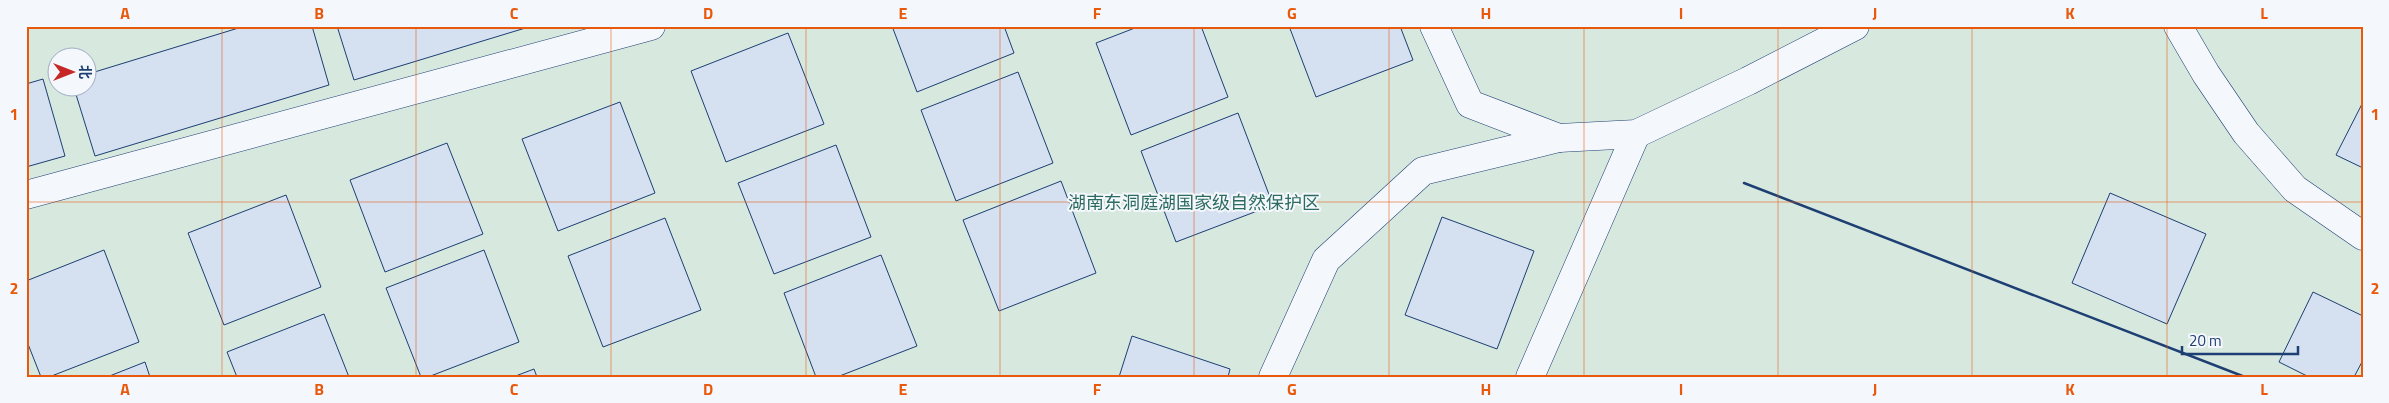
<svg xmlns="http://www.w3.org/2000/svg" width="2389" height="403" viewBox="0 0 2389 403" font-family="'Titillium Web','Noto Sans SC',sans-serif">
	<style>
		.green { fill: #d7e8df; stroke: #687fa3; fill-rule: evenodd }
		.building { fill: #d5e0f0; stroke: #1d3f73 }
		.lines { fill: none; stroke-linecap: round; stroke-linejoin: round }
		.minor-casing { stroke: #1d3f73; stroke-width: 29 }
		.minor { stroke: #f4f7fb; stroke-width: 28 }
		.wall { stroke: #1d3f73; stroke-width: 2.5 }
		.grid { fill: none; stroke: #e8590c; stroke-width: 1; stroke-opacity: 0.55 }
		.labels { text-anchor: middle; dominant-baseline: central; stroke-width: 4; stroke-linejoin: round; paint-order: stroke }
		.park-label { font-size: 18px; fill: #2c6c60; stroke: #f4f7fb }
		.neatline { fill: none; stroke: #e8590c; stroke-width: 2 }
		.grid-label { font-size: 16px; text-anchor: middle; font-weight: bold; fill: #e8590c }
	</style>
	<rect width="100%" height="100%" fill="#f4f7fb"/>
	<path class="green" d="M26,26h2337v351h-2337zM58,58h30v30h-30z"/>
	<g class="building">
		<path d="M245,26h67l17,59 -234,71 -21,-68h14v-14z"/>
		<path d="M337,26h195l-178,54z"/>
		<path d="M892,26h112l10,27 -97,39z"/>
		<path d="M1140,26h61l27,71 -97,38 -35,-92z"/>
		<path d="M1289,26h111l13,34 -97,37z"/>
		<path d="M788,33l36,91 -98,38 -35,-91z"/>
		<path d="M1018,72l35,91 -97,38 -35,-91z"/>
		<path d="M43,79l22,77 -39,11v-83z"/>
		<path d="M620,102l35,91 -97,38 -36,-92z"/>
		<path d="M2363,102v66l-27,-13z"/>
		<path d="M1238,113l35,92 -97,37 -35,-91z"/>
		<path d="M447,143l36,91 -98,38 -35,-92z"/>
		<path d="M836,145l35,92 -97,37 -36,-91z"/>
		<path d="M1061,181l35,92 -97,38 -36,-91z"/>
		<path d="M2110,193l96,41 -39,90 -95,-41z"/>
		<path d="M286,195l35,92 -97,38 -36,-92z"/>
		<path d="M1442,217l92,34 -37,98 -92,-34z"/>
		<path d="M665,218l36,92 -98,37 -35,-91z"/>
		<path d="M104,250l35,92 -90,35h-8l-15,-38v-58z"/>
		<path d="M484,250l35,92 -91,35h-7l-35,-89z"/>
		<path d="M881,255l36,91 -80,31h-21l-32,-84z"/>
		<path d="M2313,292l50,24v44l-9,17h-45l-30,-15z"/>
		<path d="M324,314l25,63h-112l-10,-25z"/>
		<path d="M1132,336l98,33 -2,8h-109z"/>
		<path d="M145,362l5,15h-43z"/>
		<path d="M534,369l3,8h-24z"/>
	</g>
	<g class="lines">
		<g class="minor-casing">
			<g id="minor">
				<path d="M1434,26l36,78 89,34"/>
				<path d="M2178,26l28,48 40,59 49,56 68,47"/>
				<path d="M26,195l625,-169"/>
				<path d="M1273,377l53,-117 97,-89 136,-33 77,-4 112,-53 107,-55"/>
				<path d="M1530,377l106,-243"/>
			</g>
		</g>
		<use href="#minor" class="minor"/>
		<path class="wall" d="M1744,183l501,194"/>
	</g>
	<path class="grid" d="M222,26v351M416,26v351M611,26v351M806,26v351M1000,26v351M1194,26v351M1389,26v351M1584,26v351M1778,26v351M1972,26v351M2167,26v351M26,202h2337"/>
	<g class="labels">
		<g class="park-label">
			<text x="1194" y="202">湖南东洞庭湖国家级自然保护区</text>
		</g>
	</g>
	<rect width="2389" height="403" fill="none" stroke="#f4f7fb" stroke-width="55"/>
	<g transform="translate(72 72) rotate(90)"><circle r="24" fill="#f4f7fb" stroke="#9eadc5"/>
	<path d="M0-4L9 19L0 12L-9 19Z" fill="#c62828"/>
	<text y="-8" font-size="14" font-weight="bold" text-anchor="middle" fill="#1d3f73">北</text>
	</g>
	<path d="M2182 346v8h116v-8" fill="none" stroke="#1d3f73" stroke-width="2.5"/>
	<text x="2189" y="346" font-size="15" fill="#1d3f73" stroke="#f4f7fb" stroke-width="4" paint-order="stroke">20 m</text>
	<rect x="28" y="28" width="2334" height="348" class="neatline"/>
	<g class="grid-label">
		<text x="125" y="19">A</text>
		<text x="319" y="19">B</text>
		<text x="514" y="19">C</text>
		<text x="708" y="19">D</text>
		<text x="903" y="19">E</text>
		<text x="1097" y="19">F</text>
		<text x="1292" y="19">G</text>
		<text x="1486" y="19">H</text>
		<text x="1681" y="19">I</text>
		<text x="1875" y="19">J</text>
		<text x="2070" y="19">K</text>
		<text x="2264" y="19">L</text>
		<text x="14" y="120">1</text>
		<text x="2375" y="120">1</text>
		<text x="14" y="294">2</text>
		<text x="2375" y="294">2</text>
		<text x="125" y="395">A</text>
		<text x="319" y="395">B</text>
		<text x="514" y="395">C</text>
		<text x="708" y="395">D</text>
		<text x="903" y="395">E</text>
		<text x="1097" y="395">F</text>
		<text x="1292" y="395">G</text>
		<text x="1486" y="395">H</text>
		<text x="1681" y="395">I</text>
		<text x="1875" y="395">J</text>
		<text x="2070" y="395">K</text>
		<text x="2264" y="395">L</text>
	</g>
</svg>
